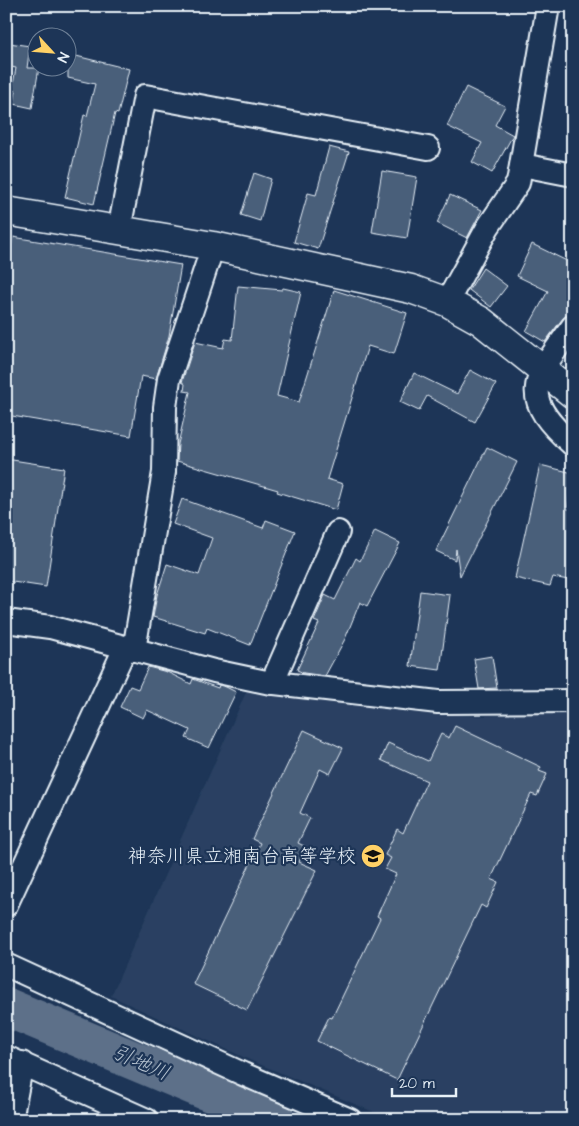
<svg xmlns="http://www.w3.org/2000/svg" width="579" height="1126" viewBox="0 0 579 1126" font-family="'Architects Daughter','Klee One',sans-serif">
	<style>
		.built { fill: #2a4162 }
		.lines { fill: none; stroke-linecap: round; stroke-linejoin: round }
		.river { stroke: #5d7089; stroke-width: 39 }
		.building { fill: #495e7a; stroke: #e8f1f8 }
		.minor-casing { stroke: #e8f1f8; stroke-width: 26 }
		.tertiary-casing { stroke: #e8f1f8; stroke-width: 31 }
		.minor { stroke: #1d3557; stroke-width: 22 }
		.tertiary { stroke: #1d3557; stroke-width: 28 }
		.labels { text-anchor: middle; dominant-baseline: central; stroke-width: 4.5; stroke-linejoin: round; paint-order: stroke }
		.poi-label { font-size: 19px; fill: #e8f1f8; stroke: #1d3557; text-anchor: end }
		.water-label { font-size: 20px; font-style: italic; fill: #b7c4d1; stroke: #1d3557 }
	</style>
	<rect width="100%" height="100%" fill="#1d3557"/>
	<filter id="ink" filterUnits="userSpaceOnUse"><feTurbulence type="fractalNoise" baseFrequency=".02" numOctaves="2"/><feDisplacementMap in="SourceGraphic" scale="10" xChannelSelector="R" yChannelSelector="G"/><feConvolveMatrix kernelMatrix="1 2 1 2 8 2 1 2 1" color-interpolation-filters="sRGB"/></filter>
	<g filter="url(#ink)">
		<path class="built" d="M247,690l160,22 74,4 92,-5v409h-180l-141,-59 -141,-65z"/>
		<g class="lines">
			<path class="river" d="M6,1007l270,113"/>
		</g>
		<g class="building">
			<path d="M9,43l21,3 -3,22h12l-7,40 -18,-4 2,-13 -4,-1 4,-22 -10,-2z"/>
			<path d="M68,54l61,15 -11,45 -3,-1 -21,91 -29,-7 19,-82 3,1 8,-32 -27,-6z"/>
			<path d="M466,87l39,19 -10,19 18,10 -21,38 -20,-11 10,-19 -35,-17z"/>
			<path d="M329,147l20,5 -31,97 -24,-7 14,-49 8,2z"/>
			<path d="M382,171l35,6 -10,61 -35,-6z"/>
			<path d="M254,173l17,6 -11,42 -19,-6z"/>
			<path d="M450,195l32,15 -15,28 -30,-15z"/>
			<path d="M13,237l168,28 -12,71 -13,43 -15,-3 -10,60 -125,-21v-137z"/>
			<path d="M532,244l41,20v49l-10,5 -18,24 -19,-11 22,-40 -31,-15z"/>
			<path d="M483,268l24,18 -16,21 -22,-17z"/>
			<path d="M238,286l44,4 1,-2 18,4 -24,104 22,6 35,-112 73,23 -13,41 -26,-8 -41,133 16,5 -7,26 -59,-18 1,-2 -101,-29 1,-17 12,-52 -6,-1 1,-7 -3,-2 13,-40 28,6 2,-9 7,1z"/>
			<path d="M470,370l26,14 -21,38 -48,-26 -8,15 -19,-9 14,-29 43,21z"/>
			<path d="M487,447l30,15 -57,114 -4,-27 -1,11 -19,-9z"/>
			<path d="M6,459l58,9 -18,119 -40,-6z"/>
			<path d="M540,465l33,8 -6,36h6v72l-20,-4 -3,9 -35,-8z"/>
			<path d="M182,499l81,29 3,-8 29,11 -45,114 -43,-17 -2,5 -52,-16 4,-22 10,-31 32,11 13,-37 -39,-14z"/>
			<path d="M375,531l25,12 -33,63 -7,-4 -15,37 -20,37 -21,-3 -7,-3 22,-47 -5,-2 11,-26 10,5 21,-42 4,3z"/>
			<path d="M420,591l30,4 -10,75 -30,-4z"/>
			<path d="M492,656l5,32 -18,1 -5,-30z"/>
			<path d="M148,667l19,5 24,12 2,-5 25,9 1,-3 7,2 10,5 -27,56 -23,-10 4,-8 -43,-20 -4,8 -23,-11 10,-21 8,3z"/>
			<path d="M455,726l86,41 -2,4 8,3 -10,22 -6,-2 -40,85 7,3 -12,26 -5,-3 -84,175 -80,-39 12,-24 3,1 48,-100 -3,-2 19,-42 -11,-5 6,-11 -6,-3 12,-26 6,4 24,-52 -46,-21 7,-17 40,18 13,-27 8,4z"/>
			<path d="M304,730l39,18 -13,26 -10,-5 -20,44 10,5 -12,25 8,4 -7,15 18,8 -70,140 -54,-26 67,-141 -8,-4z"/>
		</g>
		<g class="lines">
			<g class="minor-casing">
				<g id="minor">
					<path d="M522,165l51,10"/>
					<path d="M119,230l26,-134 283,52"/>
					<path d="M447,302l41,-75 30,-44 30,-177"/>
					<path d="M573,326c-38,53 -58,68 0,119"/>
					<path d="M6,621l44,6 164,44 52,11 172,20 135,-1"/>
					<path d="M134,650l30,-178 1,-65 4,-28 44,-133"/>
					<path d="M272,683l66,-151"/>
					<path d="M6,905l115,-248 1,-10"/>
					<path d="M6,965l237,109 107,46"/>
					<path d="M6,1057l141,63"/>
					<path d="M11,1120l11,-57"/>
				</g>
			</g>
			<g class="tertiary-casing">
				<path id="tertiary" d="M6,211l207,35 198,43 36,13 34,19 92,73"/>
			</g>
			<use href="#minor" class="minor"/>
			<use href="#tertiary" class="tertiary"/>
		</g>
	</g>
	<defs>
		<g id="school-disc" transform="scale(1.25)"><circle r="9.5" fill="#ffd166" stroke="#1d3557"/><path d="M0-5L7-2L0 1L-7-2ZM-4 1L0 2.5L4 1V4Q0 6-4 4Z" fill="#111"/></g>
	</defs>
	<g fill-rule="evenodd">
		<use href="#school-disc" x="373" y="856"/>
	</g>
	<g class="labels">
		<g class="poi-label">
			<text x="356" y="856">神奈川県立湘南台高等学校</text>
		</g>
		<g class="water-label">
			<text transform="translate(141 1063) rotate(23)">引地川</text>
		</g>
	</g>
	<rect width="579" height="1126" fill="none" stroke="#1d3557" stroke-width="25"/>
	<rect x="12" y="12" width="554" height="1101" fill="none" stroke="#e8f1f8" stroke-width="2" filter="url(#ink)"/>
	<g transform="translate(52 52) rotate(116)"><circle r="24" fill="#1d3557" stroke="#6e8097"/>
	<path d="M0-4L9 19L0 12L-9 19Z" fill="#ffd166"/>
	<text y="-8" font-size="14" font-weight="bold" text-anchor="middle" fill="#e8f1f8">N</text>
	</g>
	<path d="M392 1088v8h64v-8" fill="none" stroke="#e8f1f8" stroke-width="2.5"/>
	<text x="399" y="1088" font-size="15" fill="#e8f1f8" stroke="#1d3557" stroke-width="4" paint-order="stroke">20 m</text>
</svg>
